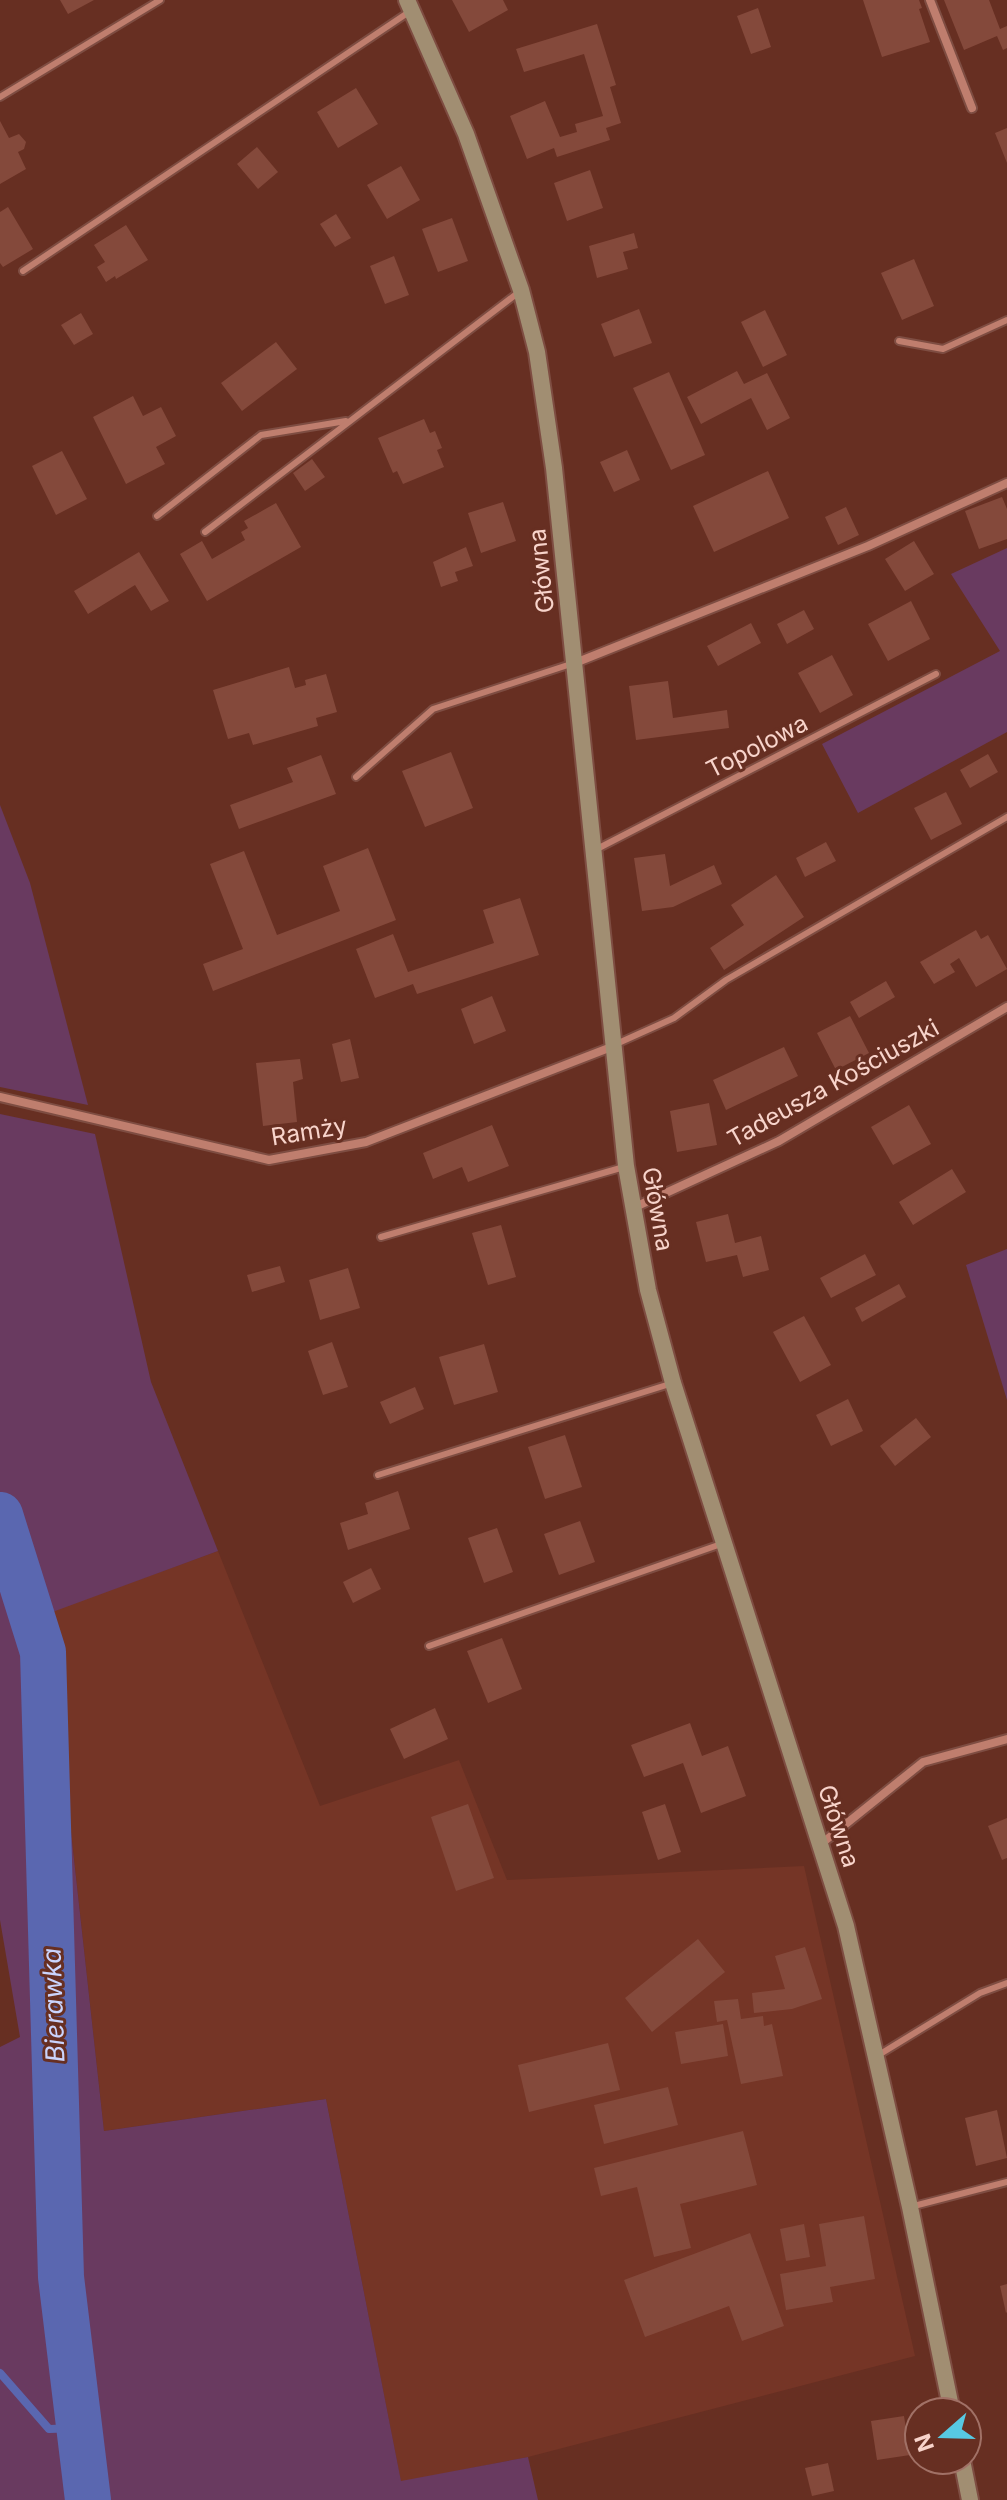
<svg xmlns="http://www.w3.org/2000/svg" width="1007" height="2500" viewBox="0 0 1007 2500" font-family="Inter,sans-serif">
	<style>
		.built { fill: #753526 }
		.green { fill: #693a60 }
		.lines { fill: none; stroke-linecap: round; stroke-linejoin: round }
		.stream { stroke: #5a67b0; stroke-width: 8 }
		.river { stroke: #5a67b0; stroke-width: 46 }
		.building { fill: #84493b }
		.lane-casing { stroke: #7e4d42; stroke-width: 10 }
		.street-casing { stroke: #7e4d42; stroke-width: 12 }
		.secondary-casing { stroke: #7e4d42; stroke-width: 20 }
		.lane { stroke: #bf7e6e; stroke-width: 6 }
		.street { stroke: #bf7e6e; stroke-width: 8 }
		.secondary { stroke: #a18e72; stroke-width: 16 }
		.labels { text-anchor: middle; dominant-baseline: central; stroke-width: 6; stroke-linejoin: round; paint-order: stroke }
		.street-label { font-size: 24px; fill: #f8d4cb; stroke: #672f22 }
		.water-label { font-size: 26px; font-style: italic; fill: #cad4fd; stroke: #672f22 }
	</style>
	<rect width="100%" height="100%" fill="#672f22"/>
	<path class="built" d="M218,1551l102,255 139,-46 48,120 297,-14 111,490 -387,101 -127,25 -75,-383 -222,32 -57,-518z"/>
	<g class="green">
		<path d="M1007,548v184l-149,81 -36,-69 178,-93 -49,-77z"/>
		<path d="M0,805l30,78 58,222 -88,-18z"/>
		<path d="M0,1114l95,20 56,248 67,169 -171,63 57,517 222,-32 75,382 127,-24 10,43h-538v-453l20,-10 -20,-117z"/>
		<path d="M1007,1249v151l-41,-135z"/>
	</g>
	<g class="lines">
		<path class="stream" d="M0,2373l49,56 31,-1"/>
		<path class="river" d="M0,1515l43,137 18,625 27,223"/>
	</g>
	<g class="building">
		<path d="M60,0h34l-26,14z"/>
		<path d="M452,0h51l5,10 -39,22z"/>
		<path d="M863,0h56l3,8 -3,1 11,33 -48,15z"/>
		<path d="M944,0h45l11,29 7,-3v22l-4,2 -6,-14 -33,14z"/>
		<path d="M758,8l13,39 -20,7 -14,-38z"/>
		<path d="M597,24l19,61 -6,2 11,36 -15,5 4,12 -53,17 -3,-9 -27,11 -17,-43 35,-15 15,36 17,-5 -2,-8 28,-8 -19,-62 -60,18 -8,-23z"/>
		<path d="M356,88l22,36 -40,24 -21,-36z"/>
		<path d="M0,121l9,17 10,-4 7,8 -2,7 -6,3 8,17 -26,15z"/>
		<path d="M1007,128v35l-12,-30z"/>
		<path d="M257,147l21,25 -20,17 -21,-25z"/>
		<path d="M401,166l19,34 -33,19 -20,-34z"/>
		<path d="M590,170l13,38 -36,13 -13,-38z"/>
		<path d="M8,207l25,42 -30,18 -3,-4v-51z"/>
		<path d="M336,214l15,24 -16,9 -15,-23z"/>
		<path d="M452,218l16,43 -30,11 -16,-43z"/>
		<path d="M126,225l22,35 -32,19 -1,-3 -9,6 -9,-15 8,-5 -11,-17z"/>
		<path d="M634,233l4,15 -15,4 5,17 -31,9 -8,-32z"/>
		<path d="M394,256l15,39 -24,9 -15,-38z"/>
		<path d="M914,259l20,47 -32,14 -21,-47z"/>
		<path d="M639,309l13,34 -38,14 -13,-33z"/>
		<path d="M765,310l22,45 -24,12 -22,-45z"/>
		<path d="M81,313l12,21 -19,11 -13,-20z"/>
		<path d="M276,342l21,27 -55,42 -21,-28z"/>
		<path d="M737,371l7,13 23,-11 23,45 -23,12 -16,-32 -50,26 -14,-27z"/>
		<path d="M669,372l36,83 -34,15 -38,-82z"/>
		<path d="M133,396l10,20 18,-9 15,29 -20,11 9,17 -39,20 -33,-67z"/>
		<path d="M424,419l6,14 5,-2 7,17 -5,2 7,17 -41,17 -6,-13 -4,2 -15,-35z"/>
		<path d="M627,450l13,30 -26,12 -14,-30z"/>
		<path d="M62,451l25,48 -31,16 -24,-49z"/>
		<path d="M312,459l13,18 -20,14 -12,-18z"/>
		<path d="M768,471l21,47 -75,34 -21,-46z"/>
		<path d="M1002,497l5,12v30l-28,10 -14,-38z"/>
		<path d="M503,502l13,39 -35,12 -13,-40z"/>
		<path d="M276,503l25,44 -94,54 -27,-47 22,-13 10,18 33,-19 -4,-8 7,-4 -4,-7z"/>
		<path d="M846,507l13,28 -21,10 -13,-28z"/>
		<path d="M914,541l20,33 -29,17 -20,-32z"/>
		<path d="M466,547l7,19 -18,6 3,9 -17,6 -8,-25z"/>
		<path d="M139,552l30,49 -18,10 -16,-26 -47,29 -14,-23z"/>
		<path d="M911,601l19,38 -42,22 -20,-37z"/>
		<path d="M804,610l10,19 -27,15 -10,-20z"/>
		<path d="M751,623l10,20 -43,23 -11,-20z"/>
		<path d="M832,655l21,40 -33,18 -22,-40z"/>
		<path d="M289,667l6,21 11,-3 -1,-5 21,-6 11,38 -21,6 2,8 -65,19 -4,-12 -21,6 -15,-49z"/>
		<path d="M668,681l5,37 54,-8 2,18 -93,12 -7,-54z"/>
		<path d="M451,752l22,56 -48,19 -23,-56z"/>
		<path d="M988,754l10,18 -28,16 -10,-18z"/>
		<path d="M321,755l15,39 -97,35 -9,-24 63,-23 -6,-14z"/>
		<path d="M946,792l16,32 -31,16 -17,-32z"/>
		<path d="M826,842l10,19 -31,16 -9,-19z"/>
		<path d="M368,848l28,72 -183,71 -10,-27 40,-15 -33,-85 34,-13 33,84 63,-24 -17,-45z"/>
		<path d="M665,854l5,32 44,-21 8,19 -49,23 -31,4 -8,-53z"/>
		<path d="M776,875l28,42 -80,53 -14,-22 34,-23 -13,-20z"/>
		<path d="M520,898l19,57 -122,39 -4,-10 -38,14 -19,-49 37,-15 15,38 86,-29 -11,-33z"/>
		<path d="M976,930l5,9 7,-4 19,34 -31,18 -17,-29 -9,6 5,8 -21,12 -14,-22z"/>
		<path d="M886,981l9,16 -36,21 -9,-16z"/>
		<path d="M492,996l14,35 -32,13 -13,-35z"/>
		<path d="M850,1016l19,37 -33,17 -19,-37z"/>
		<path d="M350,1039l9,39 -18,4 -9,-38z"/>
		<path d="M784,1047l14,29 -72,34 -13,-30z"/>
		<path d="M300,1059l3,20 -10,3 4,40 -34,4 -7,-63z"/>
		<path d="M709,1103l8,42 -40,7 -7,-41z"/>
		<path d="M909,1105l22,39 -38,21 -22,-38z"/>
		<path d="M492,1125l17,41 -41,16 -6,-15 -29,12 -10,-26z"/>
		<path d="M952,1169l14,23 -53,33 -14,-23z"/>
		<path d="M728,1214l7,29 26,-7 8,34 -26,7 -6,-22 -31,7 -10,-40z"/>
		<path d="M501,1225l15,52 -28,8 -16,-52z"/>
		<path d="M865,1254l11,21 -45,23 -11,-20z"/>
		<path d="M280,1266l5,16 -33,10 -5,-17z"/>
		<path d="M348,1268l12,40 -40,12 -11,-40z"/>
		<path d="M899,1284l7,13 -44,25 -7,-14z"/>
		<path d="M804,1316l27,49 -31,17 -27,-50z"/>
		<path d="M332,1342l16,45 -25,8 -15,-44z"/>
		<path d="M484,1344l14,48 -44,13 -15,-48z"/>
		<path d="M415,1387l9,22 -34,15 -10,-22z"/>
		<path d="M848,1399l15,32 -32,15 -15,-31z"/>
		<path d="M916,1418l15,19 -36,29 -15,-20z"/>
		<path d="M565,1435l17,52 -37,12 -17,-52z"/>
		<path d="M398,1491l12,38 -62,21 -8,-27 28,-9 -3,-11z"/>
		<path d="M580,1521l15,41 -36,13 -15,-41z"/>
		<path d="M497,1528l16,44 -29,11 -16,-45z"/>
		<path d="M371,1568l10,21 -28,14 -10,-21z"/>
		<path d="M502,1638l20,51 -34,14 -21,-52z"/>
		<path d="M435,1708l13,31 -44,20 -14,-30z"/>
		<path d="M690,1723l12,33 26,-10 18,50 -45,17 -18,-50 -39,14 -13,-32z"/>
		<path d="M468,1804l26,74 -38,13 -25,-74z"/>
		<path d="M665,1804l16,48 -23,8 -16,-48z"/>
		<path d="M1007,1818v40l-5,2 -14,-34z"/>
		<path d="M698,1939l27,33 -73,60 -27,-34z"/>
		<path d="M805,1947l17,52 -30,10 -38,4 -2,-20 33,-4 -10,-33z"/>
		<path d="M738,1999l3,20 22,-3 1,10 8,-2 11,52 -42,8 -14,-64 -10,2 -3,-21z"/>
		<path d="M723,2024l5,32 -47,8 -6,-32z"/>
		<path d="M608,2043l12,47 -91,22 -11,-47z"/>
		<path d="M668,2087l10,38 -74,19 -10,-39z"/>
		<path d="M997,2110l10,48 -31,8 -11,-48z"/>
		<path d="M743,2131l14,54 -77,19 11,44 -37,9 -17,-70 -36,9 -7,-28z"/>
		<path d="M864,2216l11,63 -45,8 3,15 -47,8 -6,-36 46,-8 -7,-42z"/>
		<path d="M804,2224l6,33 -24,4 -6,-32z"/>
		<path d="M750,2233l34,93 -42,15 -13,-35 -84,31 -21,-57z"/>
		<path d="M1007,2284v28l-1,1 -6,-27z"/>
		<path d="M904,2416l6,39 -33,5 -6,-39z"/>
		<path d="M828,2463l6,28 -22,5 -7,-28z"/>
	</g>
	<g class="lines">
		<g class="lane-casing">
			<g id="lane">
				<path d="M0,97l160,-97"/>
				<path d="M23,271l386,-259"/>
				<path d="M899,341l44,8 64,-29"/>
				<path d="M157,516l104,-81 85,-14"/>
				<path d="M205,532l314,-240"/>
				<path d="M356,777l77,-68 138,-45"/>
				<path d="M595,850l341,-176"/>
				<path d="M614,1045l60,-27 52,-38 281,-163"/>
				<path d="M381,1237l243,-70"/>
				<path d="M378,1475l295,-92"/>
				<path d="M429,1646l295,-103"/>
				<path d="M877,2056l103,-63 27,-10"/>
				<path d="M910,2207l97,-25"/>
			</g>
		</g>
		<g class="street-casing">
			<g id="street">
				<path d="M930,0l42,108"/>
				<path d="M575,663l293,-117 139,-63"/>
				<path d="M0,1097l269,63 97,-18 248,-96"/>
				<path d="M633,1208l146,-67 228,-134"/>
				<path d="M821,1844l102,-82 84,-23"/>
			</g>
		</g>
		<g class="secondary-casing">
			<g id="secondary">
				<path d="M407,0l59,134 55,156 16,62 17,116 72,698 22,124 25,93 173,543 64,281 42,205"/>
				<path d="M962,2460l8,40"/>
			</g>
		</g>
		<use href="#lane" class="lane"/>
		<use href="#street" class="street"/>
		<use href="#secondary" class="secondary"/>
	</g>
	<g class="labels">
		<g class="street-label">
			<text transform="translate(541 571) rotate(-96)">Główna</text>
			<text transform="translate(757 746) rotate(-27)">Topolowa</text>
			<text transform="translate(833 1083) rotate(-29)">Tadeusza Kościuszki</text>
			<text transform="translate(309 1131) rotate(-9)">Ramży</text>
			<text transform="translate(658 1209) rotate(80)">Główna</text>
			<text transform="translate(839 1826) rotate(72)">Główna</text>
		</g>
		<g class="water-label">
			<text transform="translate(53 2005) rotate(-92)">Bierawka</text>
		</g>
	</g>
	<g transform="translate(943 2436) rotate(250)"><circle r="38" fill="#672f22" stroke="#a17166" stroke-width="2"/>
	<path d="M0-6L14 30L0 20L-14 30Z" fill="#57c9e2"/>
	<text y="-12" font-size="22" font-weight="bold" text-anchor="middle" fill="#f8d4cb">N</text>
	</g>
</svg>
